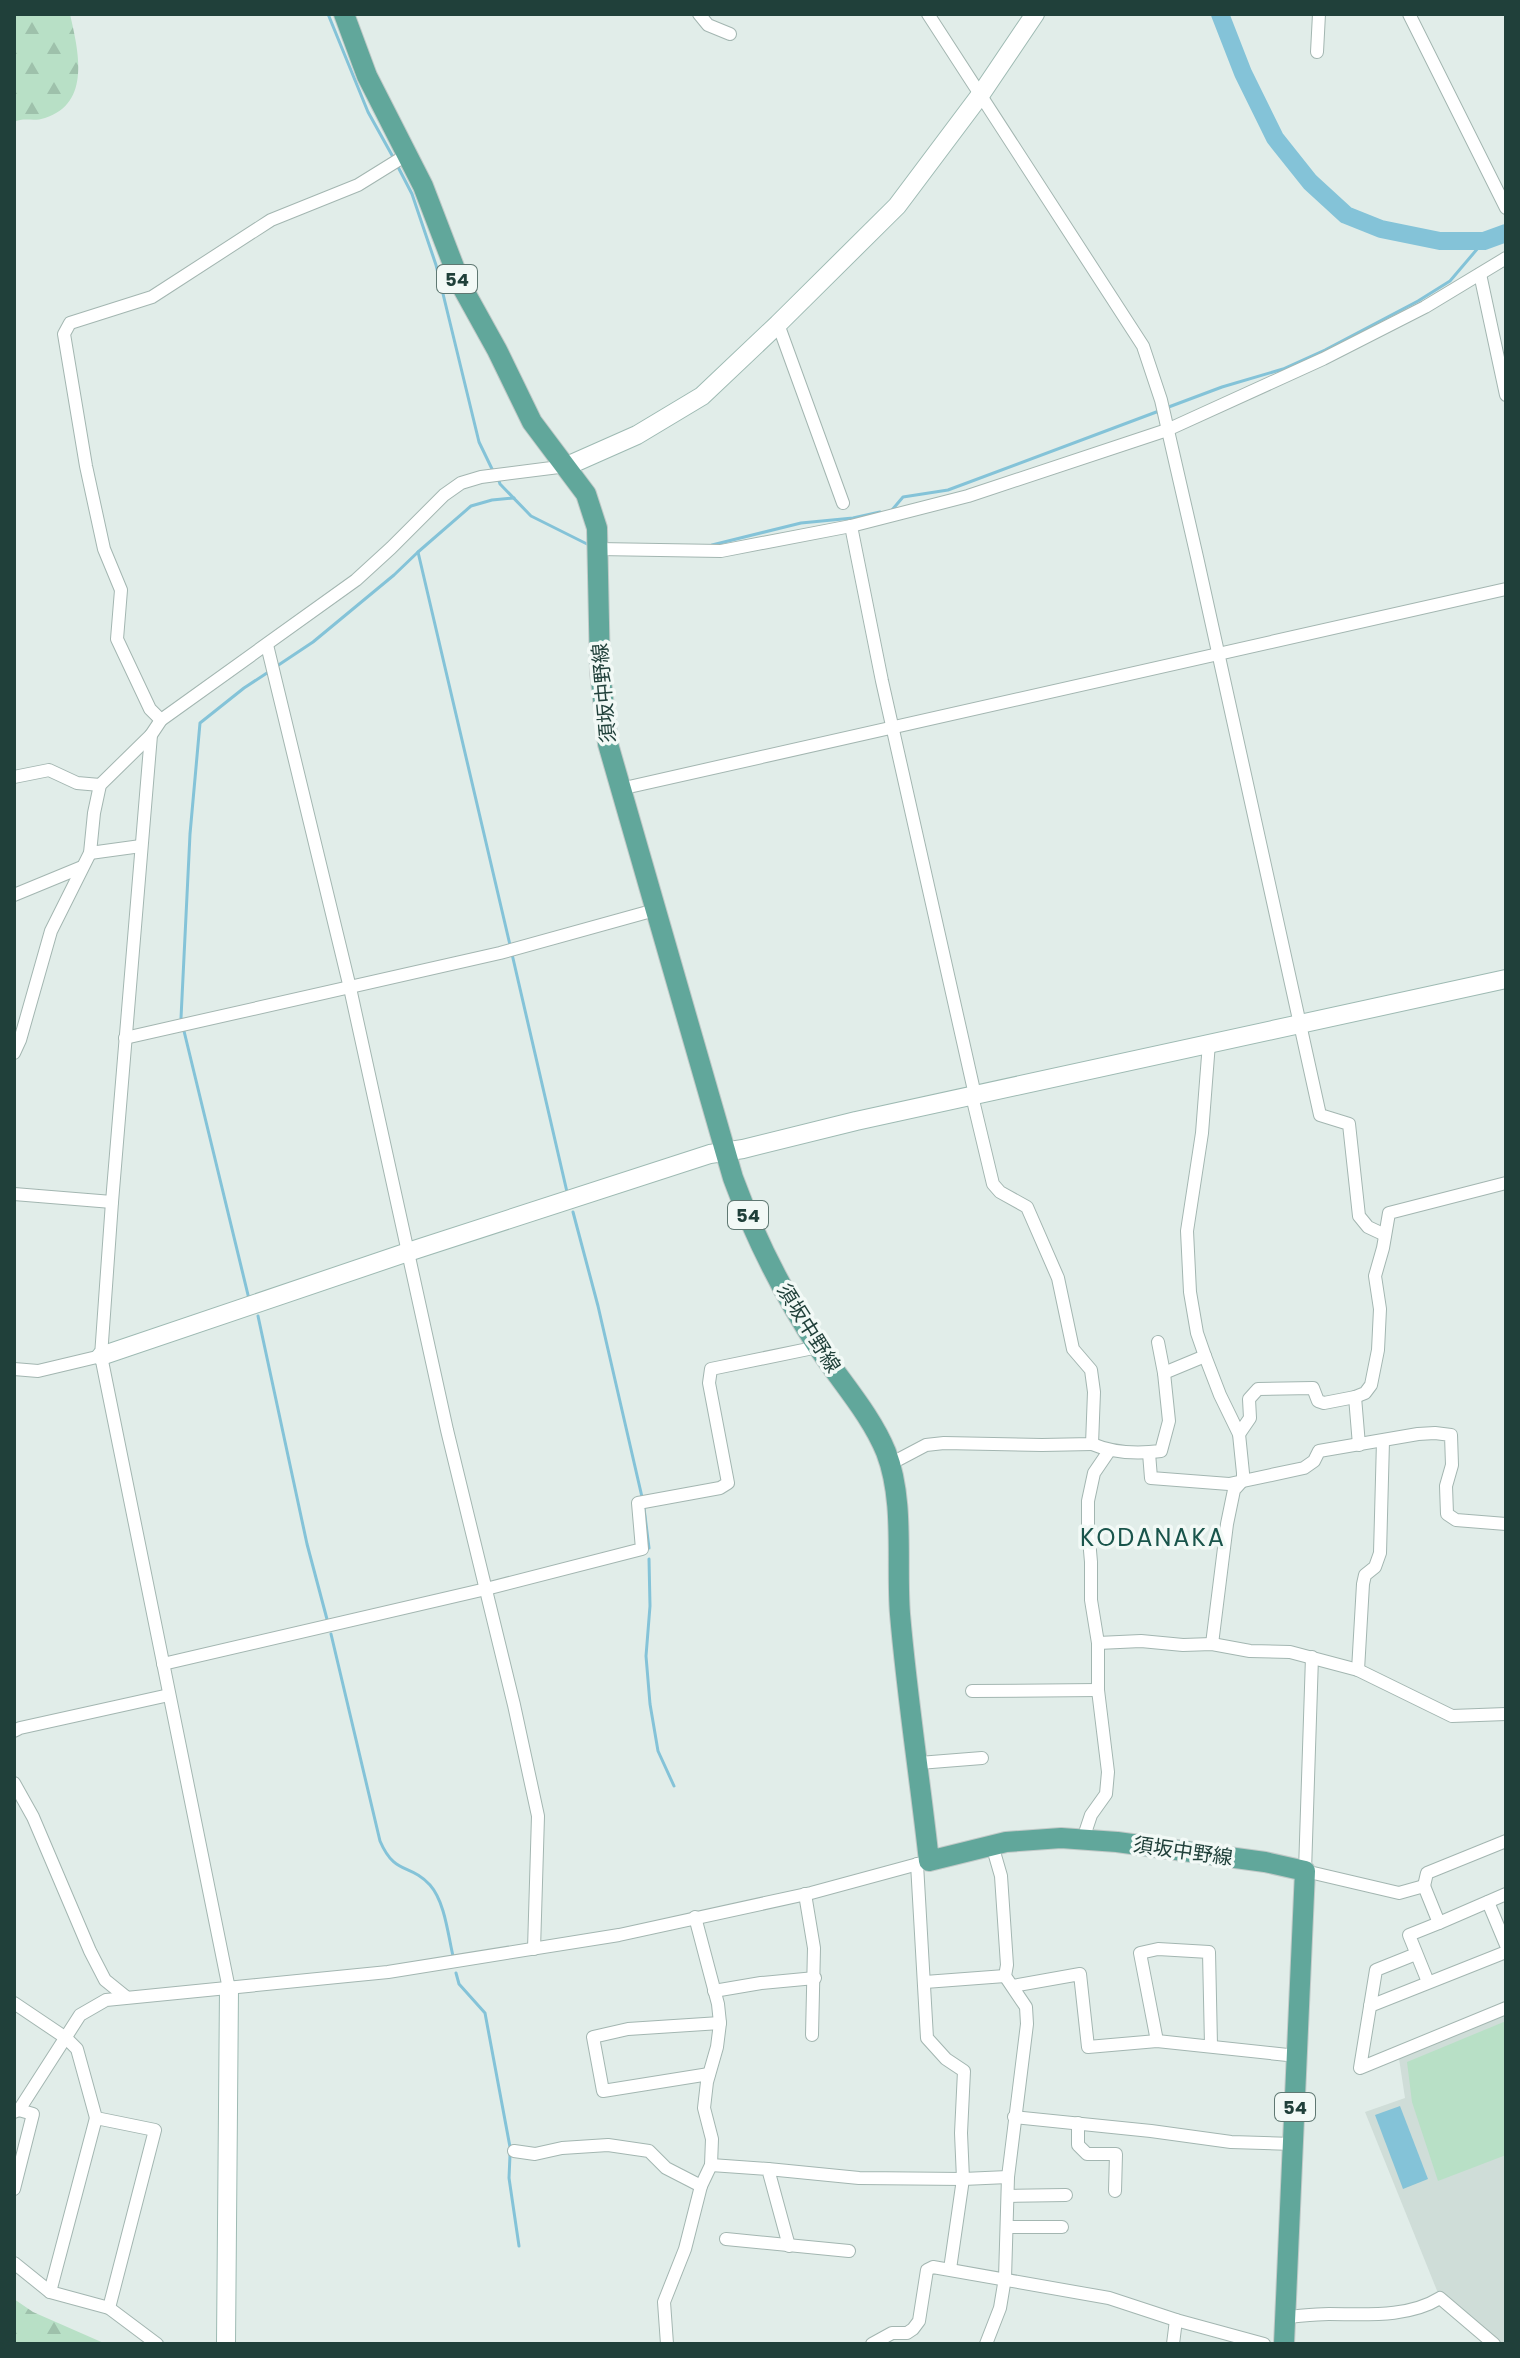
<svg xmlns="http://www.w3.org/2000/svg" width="1520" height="2358" viewBox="0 0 1520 2358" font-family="Poppins,'Noto Sans JP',sans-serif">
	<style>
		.built { fill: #cfddd8 }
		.forest { fill: url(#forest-firs) }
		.park { fill: #b8e0c6 }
		.water { fill: #84c3d8 }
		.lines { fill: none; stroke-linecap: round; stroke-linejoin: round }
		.stream { stroke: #84c3d8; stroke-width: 3 }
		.river { stroke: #84c3d8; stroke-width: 18 }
		.street-casing { stroke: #a3b6b1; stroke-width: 14 }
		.secondary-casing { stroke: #9ebab3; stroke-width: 20 }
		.primary-casing { stroke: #c1cac8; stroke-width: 22 }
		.street { stroke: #fff; stroke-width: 12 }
		.secondary { stroke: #fff; stroke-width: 18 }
		.primary { stroke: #61a79b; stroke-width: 20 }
		.labels { text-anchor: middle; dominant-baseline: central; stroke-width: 7; stroke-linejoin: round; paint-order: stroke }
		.shield { fill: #f2f9f6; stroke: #5f7872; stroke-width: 2 }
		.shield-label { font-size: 18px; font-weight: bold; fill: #20403a }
		.street-label { font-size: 20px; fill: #20403a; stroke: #f2f9f6 }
		.quarter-label { font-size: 24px; letter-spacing: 2px; fill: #19544b; stroke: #f2f9f6 }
	</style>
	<defs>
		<pattern id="forest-firs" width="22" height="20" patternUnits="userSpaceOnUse" patternTransform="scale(2)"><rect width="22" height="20" fill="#b8e0c6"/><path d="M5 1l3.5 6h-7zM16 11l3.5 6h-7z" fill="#9ec1ab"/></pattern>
	</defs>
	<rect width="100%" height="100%" fill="#e1ede9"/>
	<path class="built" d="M1506,2008v336h-12l-54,-46 -75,-186 40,-14 -7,-46z"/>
	<g class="forest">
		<path d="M14,14h56c8,36 22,89 -25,104 -11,4 -21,-1 -31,4z"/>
		<path d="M14,2299l19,13 73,32h-92z"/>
	</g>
	<path class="park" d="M1506,2021v134l-68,26 -26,-79 -5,-40z"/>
	<path class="water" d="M1400,2106l28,73 -25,10 -28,-74z"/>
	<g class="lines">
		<g class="stream">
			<path d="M328,14l40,98 25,45"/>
			<path d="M396,163l16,31 24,71 43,177 14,29"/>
			<path d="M1166,408l56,-21 61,-18 42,-19 93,-49 32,-20 34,-40"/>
			<path d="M498,478l2,6 31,32 58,29"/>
			<path d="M892,510l11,-13 45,-7 211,-79"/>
			<path d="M712,545l89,-22 52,-5 27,-6"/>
			<path d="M418,552l92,393"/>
			<path d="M277,666l36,-24 81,-67 24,-23 53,-46 21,-6 22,-2"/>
			<path d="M512,954l55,238"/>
			<path d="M181,1018l9,-184 10,-111 44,-35 26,-17"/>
			<path d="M184,1031l65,268"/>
			<path d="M573,1212l25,94 44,191"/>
			<path d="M258,1316l49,228 21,79"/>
			<path d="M644,1508l5,40"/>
			<path d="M649,1559l1,47 -4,50 4,48 8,47 16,35"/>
			<path d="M331,1634l49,207c15,35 30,22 50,44 15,17 18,50 23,71"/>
			<path d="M456,1973l3,11 26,29 25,134"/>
			<path d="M510,2155l-1,23 10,68"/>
		</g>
		<path class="river" d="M1220,14l23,59 32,65 35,44 36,33 35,14 59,12h44l22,-8"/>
		<g class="street-casing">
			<g id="street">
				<path d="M699,14l9,11 22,9"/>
				<path d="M928,14l215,332 18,54 36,157 123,558 29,9 10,92 9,11 17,8"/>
				<path d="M1409,14l97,194"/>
				<path d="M1317,52l2,-38"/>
				<path d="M1480,274l26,121"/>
				<path d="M778,324l65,179"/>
				<path d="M851,526l31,155 93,414"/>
				<path d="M598,549l123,2 130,-25 117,-30 199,-66 156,-71 102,-52 81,-49"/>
				<path d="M267,645l83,343 97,442 67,275 24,111 -4,133"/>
				<path d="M161,720l-11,-11 -33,-70 4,-49 -17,-41 -18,-83 -22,-132 6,-11 82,-26 119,-77 87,-35 50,-31"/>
				<path d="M14,777l35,-7 28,13 23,2"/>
				<path d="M620,789l886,-200"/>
				<path d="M90,853l51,-7"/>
				<path d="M14,895l68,-28"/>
				<path d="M125,1038l375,-85 155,-43"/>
				<path d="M1209,1043l-7,90 -15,98 3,61 7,41 8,23 15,39 19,39 4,39v7l-9,10 -7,34 -15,120"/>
				<path d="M14,1053l6,-13 31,-109 39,-78 4,-40 6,-28 51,-50"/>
				<path d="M14,1194l98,8"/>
				<path d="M14,1369l24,2 63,-15"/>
				<path d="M1164,1373l41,-17"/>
				<path d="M1355,1397l4,48"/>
				<path d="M1239,1434l11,-16 -1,-19 9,-10 55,-1 5,13 6,2 31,-6 10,-4 6,-8 7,-35 2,-41 -5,-33 8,-28 6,-35 117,-30"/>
				<path d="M1092,1444c21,9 45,10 69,7l8,-30 -5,-48 -6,-31"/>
				<path d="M1149,1453l2,25 78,6 75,-16 10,-7 5,-10 99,-17 17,-1 16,2 1,30 -6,21 1,28 9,6 50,4"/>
				<path d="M890,1464l36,-19 18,-2 98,2 50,-1 2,-52 -3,-22 -18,-21 -15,-71 -31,-71 -27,-15 -7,-8 -21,-88"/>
				<path d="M1098,1643l43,-2 42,4 29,-1 38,7 40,1 68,18 94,46 54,-2"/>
				<path d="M1312,1657l-7,214 94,22 25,-7 15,37 67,-29"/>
				<path d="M163,1664l323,-75 156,-40 -4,-46 82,-15 8,-5 -19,-100 2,-14 107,-22"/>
				<path d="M1358,1670l5,-86 2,-9 10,-8 5,-14 3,-112"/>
				<path d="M972,1691l126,-1"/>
				<path d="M14,1731l6,-3 149,-33"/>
				<path d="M919,1763l63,-5"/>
				<path d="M14,1783l19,34 57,134 15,29 21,17"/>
				<path d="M1083,1839l8,-24 15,-21 2,-22 -10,-82v-47l-7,-43v-38l-3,-34v-27l6,-28 15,-22"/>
				<path d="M917,1864l10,174 19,21 18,12 -3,62 2,46 -13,90"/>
				<path d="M1424,1886l3,-13 79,-32"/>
				<path d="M805,1894l9,54 -2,87"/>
				<path d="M1488,1902l18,43"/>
				<path d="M1416,1954l-40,16 -16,98 146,-60"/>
				<path d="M925,1982l80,-6"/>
				<path d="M1428,1982l-19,-47 30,-12"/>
				<path d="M1013,1986l67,-12 8,73 69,-6 140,15"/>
				<path d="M229,1989l-128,-633 11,-154 39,-467 10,-15 195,-140 35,-32 53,-53 17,-12 20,-6 86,-11"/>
				<path d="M714,1991l47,-8 54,-5"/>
				<path d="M14,2003l52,35 11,11 19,69"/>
				<path d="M1370,2006l136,-54"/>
				<path d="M1157,2041l-17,-88 18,-4 51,3 2,93"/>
				<path d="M709,2074l-106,17 -10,-54 35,-8 92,-6"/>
				<path d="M14,2112l5,-2 61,-95 26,-15 282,-28 231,-37 192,-42 118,-32"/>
				<path d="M1014,2117l137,14 80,11 62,2"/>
				<path d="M1078,2123v22l9,9h29l-1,37"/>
				<path d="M514,2151l21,3 27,-6 46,-3 41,6 17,17 35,18"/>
				<path d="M711,2165l57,4 21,77"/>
				<path d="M768,2169l91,9 104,1 45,-2"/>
				<path d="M14,2189l19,-75 -14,-4"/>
				<path d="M1008,2196l58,-1"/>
				<path d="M1008,2227h54"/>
				<path d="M726,2239l123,12"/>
				<path d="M14,2263l36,29 59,16 48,36"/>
				<path d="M50,2292l46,-174 59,12 -46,178"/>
				<path d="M1285,2317c15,-1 30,-3 44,-3 36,0 79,4 111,-16l54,46"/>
				<path d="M667,2344l-3,-42 21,-53 16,-63 10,-21 1,-26 -8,-31 3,-26 10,-35 3,-24 -2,-19 -23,-87"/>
				<path d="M872,2344l20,-11h15l6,-4 6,-8 8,-51 6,-3 176,31 67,22 88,24"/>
				<path d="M986,2344l14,-36 5,-30 3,-101 19,-153 -1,-17 -21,-31 2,-11 -6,-89 -9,-31"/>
				<path d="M1173,2344l3,-24"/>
			</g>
		</g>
		<g class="secondary-casing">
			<g id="secondary">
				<path d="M567,466l70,-31 65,-39 76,-72 119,-118 84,-112 54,-80"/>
				<path d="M101,1356l307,-104 302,-98 33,-5 113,-28 650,-142"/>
				<path d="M226,2344l3,-355"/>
			</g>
		</g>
		<g class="primary-casing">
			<path id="primary" d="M344,14l23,62 56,110 38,99 36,65 35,72 54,72 11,34 3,143 8,73 125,434c22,60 52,119 87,172 22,33 51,65 66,102 19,49 10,110 14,162 7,83 20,165 29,247l77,-19 55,-4 56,4 148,20 40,9 -21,473"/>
		</g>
		<use href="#street" class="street"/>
		<use href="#secondary" class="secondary"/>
		<use href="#primary" class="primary"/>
	</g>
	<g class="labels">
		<g class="shield">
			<rect x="437" y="265" width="40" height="28" rx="6"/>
			<rect x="728" y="1201" width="40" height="28" rx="6"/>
			<rect x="1275" y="2093" width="40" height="28" rx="6"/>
		</g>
		<g class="shield-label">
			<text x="457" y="279">54</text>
			<text x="748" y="1215">54</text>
			<text x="1295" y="2107">54</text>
		</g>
		<g class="street-label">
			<text transform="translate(604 693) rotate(-95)">須坂中野線</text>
			<text transform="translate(809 1328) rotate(58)">須坂中野線</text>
			<text transform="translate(1183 1851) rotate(8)">須坂中野線</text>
		</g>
		<g class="quarter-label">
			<text x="1153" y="1537">KODANAKA</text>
		</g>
	</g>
	<rect width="1520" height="2358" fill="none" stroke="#20403a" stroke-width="32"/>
</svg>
